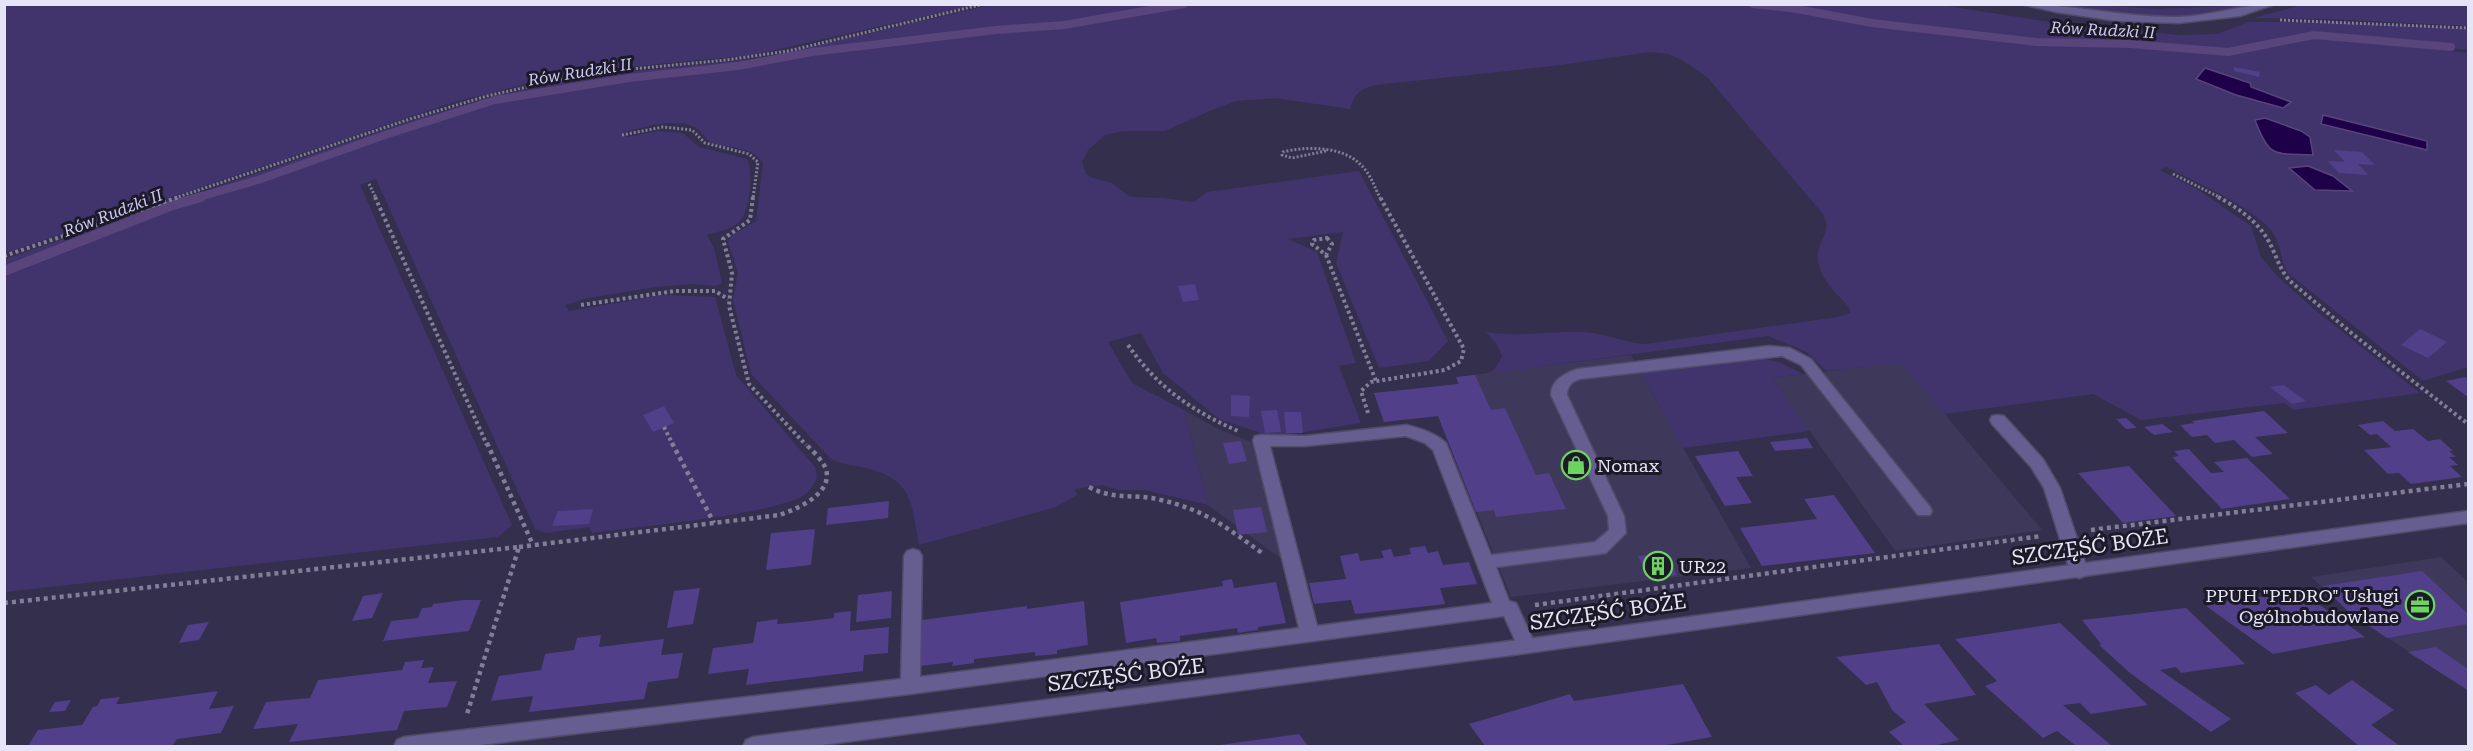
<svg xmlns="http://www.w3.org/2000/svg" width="2473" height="751" viewBox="0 0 2473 751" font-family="'Roboto Serif',serif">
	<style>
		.built { fill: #3e385b }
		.green { fill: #41346c }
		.water { fill: #1d0047; stroke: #59447c; stroke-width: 1.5 }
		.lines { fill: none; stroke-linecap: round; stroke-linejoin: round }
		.stream-far1 { stroke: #59447c; stroke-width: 8 }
		.stream { stroke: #59447c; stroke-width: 10 }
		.building { fill: #513f89 }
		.service-casing { stroke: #504c67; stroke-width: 3 }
		.minor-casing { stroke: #504c67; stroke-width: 3 }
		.tertiary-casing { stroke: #504c67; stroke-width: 3 }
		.path-far2 { stroke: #827e97; stroke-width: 3; stroke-dasharray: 2 2; stroke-linecap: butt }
		.path-far1 { stroke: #827e97; stroke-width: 4; stroke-dasharray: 3 3; stroke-linecap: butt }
		.path { stroke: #827e97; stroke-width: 4.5; stroke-dasharray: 4 4; stroke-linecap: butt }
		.service { fill: #665d90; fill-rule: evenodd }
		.minor { fill: #665d90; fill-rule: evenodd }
		.tertiary { fill: #665d90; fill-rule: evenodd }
		.labels { text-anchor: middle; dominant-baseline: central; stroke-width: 6; stroke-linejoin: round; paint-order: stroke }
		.far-water-label { font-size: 16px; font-style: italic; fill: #d0caf5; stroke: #1c1a27 }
		.poi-label { font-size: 18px; fill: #e6e4f7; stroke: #1c1a27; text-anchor: start }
		.near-street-label { font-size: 21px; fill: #e6e4f7; stroke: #1c1a27 }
	</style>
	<rect width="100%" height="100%" fill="#342f4c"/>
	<g class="built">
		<path d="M1631,355l120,213 -240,29 -73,-181 -54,6 -10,-29 84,-9 -2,-7z"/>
		<path d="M1901,362l141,168 -147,21 -123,-173z"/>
		<path d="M1184,410l36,20 34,13 33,120 -79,-58z"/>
		<path d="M2441,557l27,25v109l-118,-78 -39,-36z"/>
	</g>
	<g class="green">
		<path d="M1737,4l59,7 72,14 168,18 95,3 99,8 86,-17 152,16v314l-45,14 -134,-107c-9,-13 -7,-25 -14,-38 -14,-26 -82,-55 -109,-69l-6,3 40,21 51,35 10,31 16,19 38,34 105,83 -126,17 -10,-7 -143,17 -48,-26 -149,20 -43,-51 -75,8 -19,-19 -39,-16 -284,38 10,-4 8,-13 -5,-12 -11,-13c33,6 66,-2 99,0 20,1 39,11 60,12l193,-27 12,-4 -1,-6c-12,-13 -28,-27 -31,-46 -3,-21 17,-29 4,-48l-115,-136 -25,-17 -14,-6 -18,-2 -97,14 -178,19c-15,4 -21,9 -25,24l-75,-11 -39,3 -24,9 -47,21h-42l-18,4 -17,15 -6,12 4,12 4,3 22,6 18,14 33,1 31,4 13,-10 152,-21 89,170 -19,20 -50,7 -43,-105 7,-31 -55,7 29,13 39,111 -17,3 22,57 -88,14 -54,-18 -56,-46 -22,-40 -33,9 24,41 52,27 24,95 -63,-15h-27l-15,-5 -28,4 2,6 -21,12 -137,38c-8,-42 -5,-65 -53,-77 -12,-3 -24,-3 -35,-9l-80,-85 -18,-75 5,-26 -10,-31 3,-6 25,-15 7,-58c-11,-17 -32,-14 -50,-20 -8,-2 -9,-11 -17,-15 -19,-11 -53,-1 -73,5l4,4 31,-6 25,2 16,14 48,12c7,14 3,54 -9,64 -7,6 -22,9 -31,12l7,13 8,35 -6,3 -25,-2 -35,3 -68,11 -23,7 4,6 94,-16 52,2 21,78 79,92 2,11c-3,5 -6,12 -10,15 -23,21 -176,34 -215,40l-3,-6 -43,6 -11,-4 -159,-350 -16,6 152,340 -14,12 -493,55 -1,-319 169,-66 90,-27 126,-46 107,-33 135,-22 108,-12 74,-14 186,-22 67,-5 47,-10 82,-11z"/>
		<path d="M2079,4l79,5 95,-4c-64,19 -136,11 -201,0z"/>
		<path d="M4,5l1,-1 970,1 -222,50 -126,12 -73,10 -103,26 -446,150z"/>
		<path d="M991,5h178l-57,8 -49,11 -65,5 -186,22 -74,14 -109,12 -131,22 -112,34 -125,45 -90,27 -166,64v-10l414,-141 71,-20 89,-21 183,-19z"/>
		<path d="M1771,5h170l102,16 135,14 39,-1 31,-12h86l134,7v21l-159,-17 -84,17 -92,-8 -97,-2 -163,-18 -73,-14z"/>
		<path d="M2302,5h166v21l-138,-7 -77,-1z"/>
		<path d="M1756,357l23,5 24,12 -31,4 38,53 -127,17 -43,-77z"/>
	</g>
	<g class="water">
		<path d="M2205,68l45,15 1,4 40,15 -8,6 -47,-13 -40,-16z"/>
		<path d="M2323,115l104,26v9l-106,-26z"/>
		<path d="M2265,118l36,13 9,6 3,18c-40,-2 -43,4 -58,-35z"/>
		<path d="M2308,166l25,10 19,15 -37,-1 -26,-22z"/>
	</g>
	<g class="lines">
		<g class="stream-far1">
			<path d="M1753,4l44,5 75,14 165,19 93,2 98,8 86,-17 137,12"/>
			<path d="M196,198l65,-19 127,-45 107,-34 134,-22 109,-12 74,-14 184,-22 68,-5 120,-21"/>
		</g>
		<path class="stream" d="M4,271l166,-65 31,-9"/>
	</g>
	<g class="building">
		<path d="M2234,67l26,5 -1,5 -25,-6z"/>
		<path d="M2334,150l28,2 13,13 -17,-1 10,11 -29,-2 -11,-12 17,1z"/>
		<path d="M1195,284l4,16 -16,2 -5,-16z"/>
		<path d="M2420,329l27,13 -19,16 -27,-13z"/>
		<path d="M1475,375l16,35 14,-2 31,67 13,-2 17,36 -70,8 -2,-7 -18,2 -38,-96 -54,6 -10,-29 85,-9 -3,-7z"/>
		<path d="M2465,377l3,2v18l-22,-16z"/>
		<path d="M2284,385l22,16 -14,3 -22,-17z"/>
		<path d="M1231,395l19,1 -1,21 -18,-1z"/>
		<path d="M664,406l10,17 -21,9 -10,-17z"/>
		<path d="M1277,410l4,22 -16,1 -4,-22z"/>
		<path d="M2264,411l24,22 -33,4 18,17 -21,3 -18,-17 -19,3 -8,-8 -15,2 -12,-12 15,-2 -3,-2z"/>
		<path d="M1284,412h17l2,21h-17z"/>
		<path d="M2126,418l11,10 -11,1 -10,-10z"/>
		<path d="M2383,421l12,10 18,-2 15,12 12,-2 13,12h-4l7,6h-7l9,8 -8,1 12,11 -51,7 -12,-11 -11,1 -24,-24 27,-3 -14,-13 -7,1 -12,-10z"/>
		<path d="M2162,424l11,8 -19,3 -10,-8z"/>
		<path d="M1807,438l6,10 -38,3 -5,-9z"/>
		<path d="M1241,441l6,20 -18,3 -6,-21z"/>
		<path d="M2189,449l22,24 13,-1 -10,-10 33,-4 43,41 -68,10 -50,-52 7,-1 -5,-5z"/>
		<path d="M1738,451l15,25 -17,1 16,26 -27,3 -30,-50z"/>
		<path d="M2129,466l47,50 -53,7 -45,-50z"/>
		<path d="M1834,495l41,58 -113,13 -22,-38 77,-9 -13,-20z"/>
		<path d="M889,501l-1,17 -62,7 2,-17z"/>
		<path d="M1261,507l6,25 -29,3 -5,-25z"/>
		<path d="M593,509l-4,15 -37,2 6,-15z"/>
		<path d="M815,529l-4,36 -45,5 5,-37z"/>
		<path d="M1425,546l3,7 10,-2 5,14 26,-3 8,22 -37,4 5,16 -34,4 -56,6 -4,-14 -37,4 -5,-21 37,-4 -6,-23 18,-3 2,8 24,-3 -3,-7 10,-2 3,8 17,-3 -2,-6z"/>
		<path d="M1666,553l11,22 -28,4 -11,-23z"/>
		<path d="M2422,571l46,43v10l-81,14 -37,-25 -28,-27z"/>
		<path d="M1232,579l2,9 42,-6 10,41 -28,4v3l-20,3 -1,-5 -57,8v5l-23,2 -1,-5 -30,5 -6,-41 103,-16 -1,-5z"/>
		<path d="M700,588l-7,36 -26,4 7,-37z"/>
		<path d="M892,591l-1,27 -35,4 2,-27z"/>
		<path d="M2300,591l65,46 -92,17 -67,-48 51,-11 2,2z"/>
		<path d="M383,593l-11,25 -20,3 11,-25z"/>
		<path d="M464,600h17l-12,31 -86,10 8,-20 27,-3 4,-10 10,-1 1,-3z"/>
		<path d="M1084,601l4,44 -31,5v4l-22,2v-4l-61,7v4l-22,3 1,-4 -33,4 2,-46 105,-14v3z"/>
		<path d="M2186,608l59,56 -64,9 -5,-6 -16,3 71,49 -20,13 -81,-59 -31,-28 2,-1 -19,-24z"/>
		<path d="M851,611l-1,20 39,-4 -1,26 -24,2 -1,16 -117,14 3,-16 -41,5 5,-26 40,-5 4,-21 21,-3 -1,5 25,-2 32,-4v-5z"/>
		<path d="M209,622l-10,18 -20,3 9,-18z"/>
		<path d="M2060,623l88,82 -57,9 -11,-11 -17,2 49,41h-36l-19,-15 -14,7 -58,-52 12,-5 -42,-42z"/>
		<path d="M601,635l-2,12 65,-8 -3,16 22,-2 -5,25 -30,4 -4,17 -115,13 4,-16 -42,5 8,-25 42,-6 4,-16 29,-4 3,-12z"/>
		<path d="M1939,644l37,51 -52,9 35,36 -26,6h-29l-15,-14 17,-10 -14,-12 -15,-28 -11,3 -30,-28z"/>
		<path d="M2436,647l32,22v21l-60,-38z"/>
		<path d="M424,660l-3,8 13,-1 -6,16 29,-2 -10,26 -43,4 -7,19 -108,12 9,-18 -45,5 13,-27 44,-4 8,-18 84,-10 3,-8z"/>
		<path d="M2352,680l42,30 -23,15 29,21h-41l-64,-53 21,-8 13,10z"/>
		<path d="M1683,684l29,53 -51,9h-176l-16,-22 101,-30 4,7z"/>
		<path d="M218,691l-9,18 25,-3 -13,27 -44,6 -5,7h-144l10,-16 44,-5 11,-18 4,-1 4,-7 19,-2 -4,7h5z"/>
		<path d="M71,700l-6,11 -16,1 6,-10z"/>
		<path d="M1299,734l9,12h-88v-1z"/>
	</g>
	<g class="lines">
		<g class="service-casing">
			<g id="service">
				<path d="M1769,346l21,2 21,11 119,148 2,4 -2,4h-12l-117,-150 -19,-9 -202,23c-8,2 -13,8 -13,16l57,121 2,17 -20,20 -6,1 -104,13 13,34 7,2 20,43 -2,5 -7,2 -7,-2 -16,-35 -594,78 -439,52h-77l3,-6 7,-3 497,-58 3,-123 3,-5 6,-2 6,2 3,5 -2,121 379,-49 -46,-188 2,-4 6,-1 44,1 102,-11c14,4 28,8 39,18l45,112 104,-13 14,-12 -1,-14 -57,-121c0,-15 14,-22 27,-26zM1406,436l19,7 8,7 59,153 -175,23 -47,-180h35z"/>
				<path d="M1998,415l6,1 39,43 17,29 28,83 -3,5 -6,2 -6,-2 -3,-5 -26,-83 -13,-21 -39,-43 -2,-4 2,-4z"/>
			</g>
		</g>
		<g class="minor-casing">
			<path id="minor" d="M2021,4c53,0 104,14 157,13 33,-1 65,-13 97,-13l-35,12 -61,7 -62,-2 -61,-9z"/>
		</g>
		<g class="tertiary-casing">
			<path id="tertiary" d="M2468,511v12l-941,130 -713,93h-71l3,-6 7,-3 774,-98z"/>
		</g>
		<g class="path-far2">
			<path d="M2280,20l188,8"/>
			<path d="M622,135l41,-8 29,3 13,13 44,11 9,8 -5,36"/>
			<path d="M1326,151l-34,7 -10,-3 1,-3c23,-6 60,-6 78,13 9,8 14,23 19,33"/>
			<path d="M2173,174l48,24"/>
			<path d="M369,184l7,14"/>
			<path d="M175,198l235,-79 77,-23 103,-23 136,-13 62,-9 196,-47"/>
		</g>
		<g class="path-far1">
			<path d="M375,197l112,248"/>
			<path d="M753,197l-3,23 -27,19 9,34 -3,33 20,78 57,61"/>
			<path d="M2218,197c19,10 39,24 50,43 8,14 11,29 22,41l65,55 113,88"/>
			<path d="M1327,238l5,6 -6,11 -14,-11 2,-4z"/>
			<path d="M1326,255l50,126"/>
			<path d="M4,256l175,-59"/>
			<path d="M581,305l94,-14h40l13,8"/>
			<path d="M1128,345c29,42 64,66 110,86"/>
			<path d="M1368,413l-7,-22 10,-9 74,-12 16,-9 3,-12 -84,-152"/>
			<path d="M664,427l9,18"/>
		</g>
		<g class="path">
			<path d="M487,443l46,102"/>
			<path d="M672,443l42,80"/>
			<path d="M1089,487c27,14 45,6 72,13 44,10 65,27 101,53"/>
			<path d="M2091,530l377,-46"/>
			<path d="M519,547l260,-32c18,-6 54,-21 47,-46 -4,-10 -14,-18 -21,-26"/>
			<path d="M4,603l515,-56 -52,167"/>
			<path d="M1535,605l506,-69"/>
		</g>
		<use href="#service" class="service"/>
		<use href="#minor" class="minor"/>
		<use href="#tertiary" class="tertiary"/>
	</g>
	<defs>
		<g id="shop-ring" transform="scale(1.5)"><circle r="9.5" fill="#1c1a27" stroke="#6dd361" stroke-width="1.5"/><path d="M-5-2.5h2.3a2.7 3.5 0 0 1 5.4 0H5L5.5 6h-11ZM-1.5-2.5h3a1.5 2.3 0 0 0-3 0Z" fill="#6dd361"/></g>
		<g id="building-ring" transform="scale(1.5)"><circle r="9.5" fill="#1c1a27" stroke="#6dd361" stroke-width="1.5"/><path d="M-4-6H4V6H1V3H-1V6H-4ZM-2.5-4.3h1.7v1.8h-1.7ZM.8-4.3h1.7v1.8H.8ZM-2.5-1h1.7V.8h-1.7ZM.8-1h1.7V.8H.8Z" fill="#6dd361"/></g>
		<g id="office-ring" transform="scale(1.5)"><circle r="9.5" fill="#1c1a27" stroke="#6dd361" stroke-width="1.5"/><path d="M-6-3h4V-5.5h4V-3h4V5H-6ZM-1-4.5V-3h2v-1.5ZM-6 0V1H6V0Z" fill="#6dd361"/></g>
	</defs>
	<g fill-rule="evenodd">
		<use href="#shop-ring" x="1576" y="465"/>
		<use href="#building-ring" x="1658" y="566"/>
		<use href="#office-ring" x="2420" y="605"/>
	</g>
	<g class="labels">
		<g class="far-water-label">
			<text transform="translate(2103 30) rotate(3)">Rów Rudzki II</text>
			<text transform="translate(580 72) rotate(-9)">Rów Rudzki II</text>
			<text transform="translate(113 213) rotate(-21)">Rów Rudzki II</text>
		</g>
		<g class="poi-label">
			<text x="1597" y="465">Nomax</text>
			<text x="1679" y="566">UR22</text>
			<text x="2399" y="595" text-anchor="end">PPUH "PEDRO" Usługi<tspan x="2399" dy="21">Ogólnobudowlane</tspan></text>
		</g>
		<g class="near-street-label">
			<text transform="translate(2090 547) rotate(-8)">SZCZĘŚĆ BOŻE</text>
			<text transform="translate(1608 612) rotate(-8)">SZCZĘŚĆ BOŻE</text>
			<text transform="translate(1126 675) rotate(-7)">SZCZĘŚĆ BOŻE</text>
		</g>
	</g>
	<rect width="2473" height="751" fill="none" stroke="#e6e4f7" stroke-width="12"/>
</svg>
